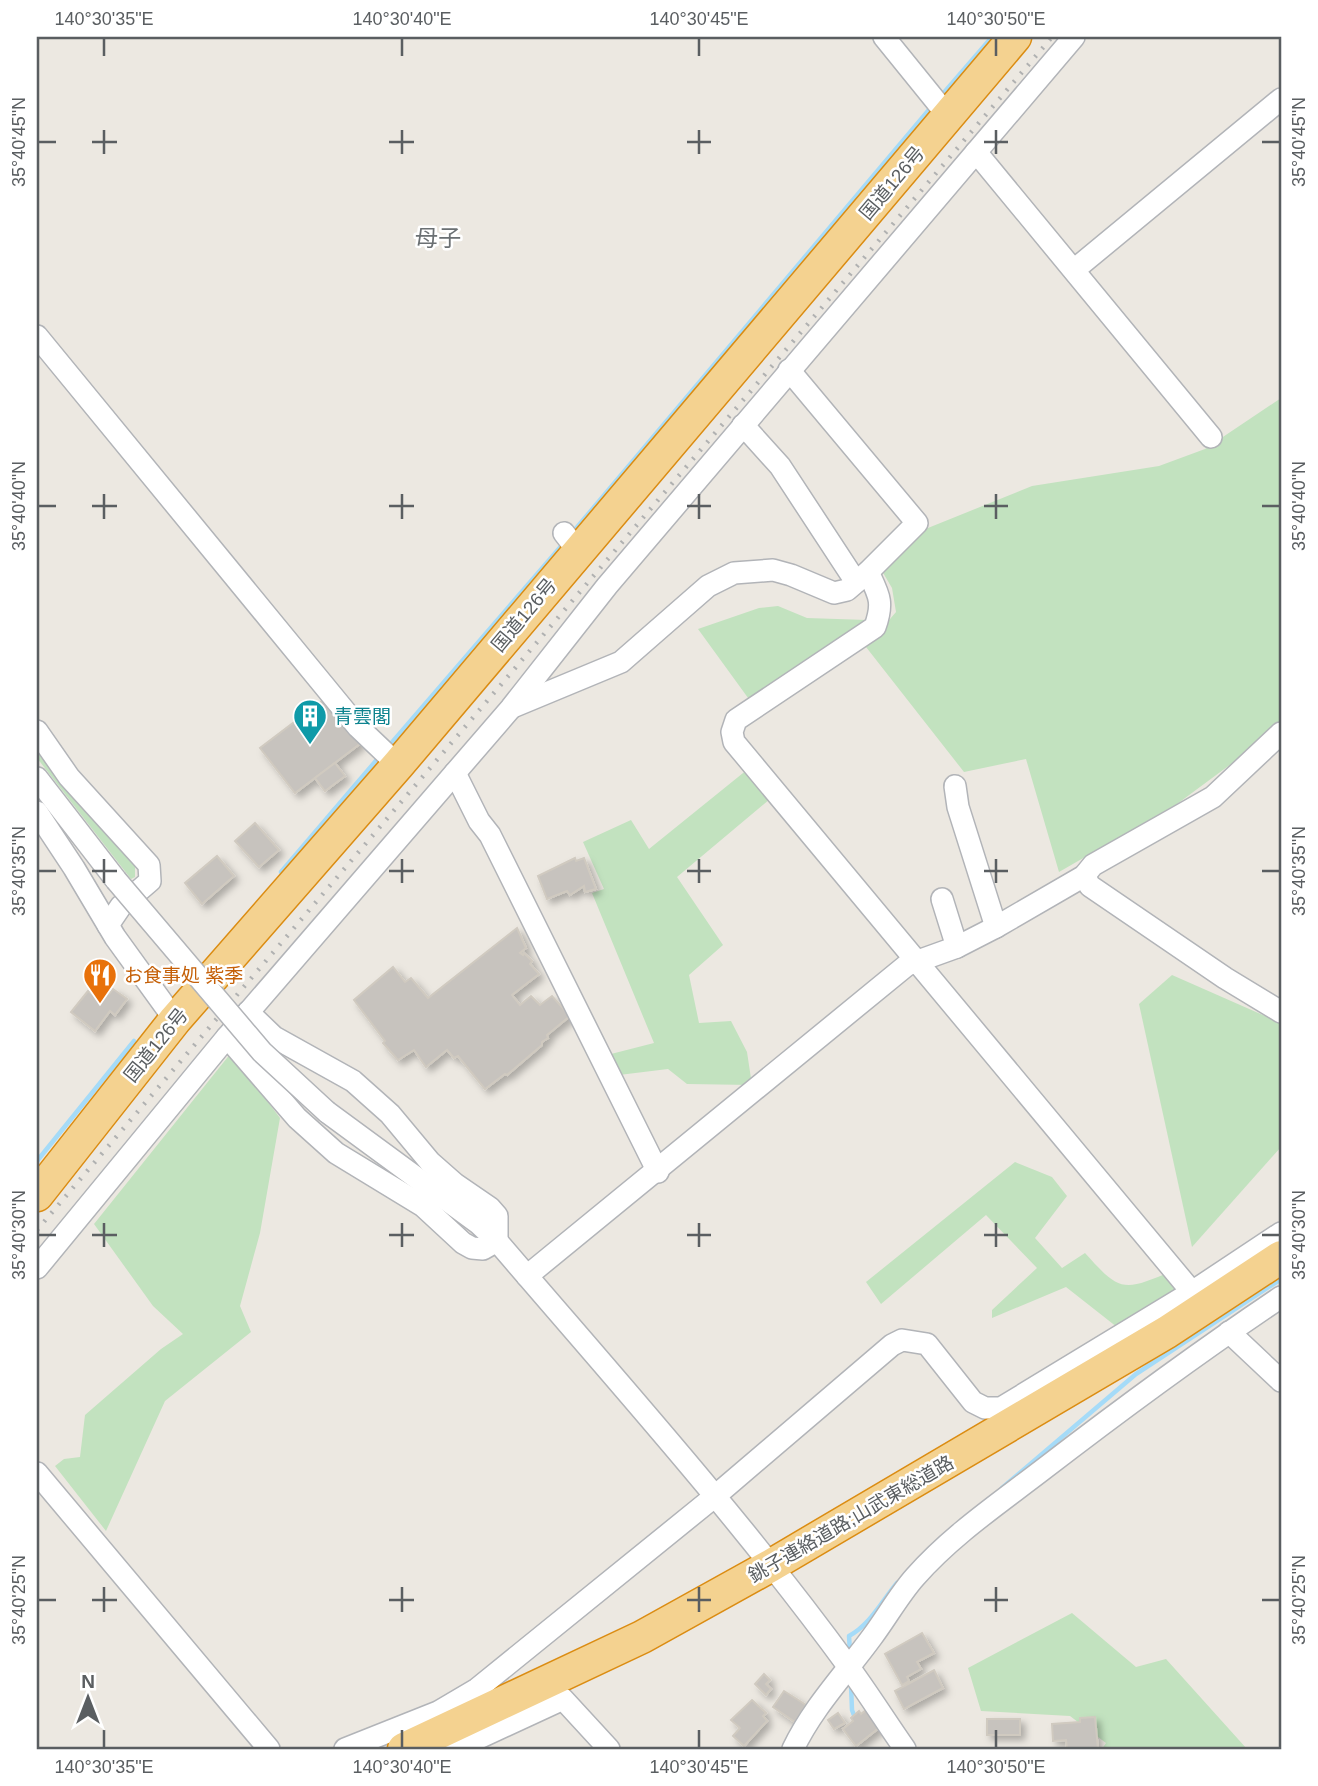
<svg xmlns="http://www.w3.org/2000/svg" width="1318" height="1786" viewBox="0 0 1318 1786" font-family="Helvetica,'Noto Sans JP',sans-serif">
	<style>
		.green { fill: #c2e2bf }
		.lines { fill: none; stroke-linecap: round; stroke-linejoin: round }
		.stream { stroke: #a5dbf8; stroke-width: 4.5 }
		.building { fill: #c7c3be; stroke: #d0cac0; stroke-width: 2; filter: url(#shadow) }
		.minor-casing { stroke: #b2b4b8; stroke-width: 24 }
		.highway-casing { stroke: #db8c12; stroke-width: 35 }
		.minor { stroke: #fff; stroke-width: 21 }
		.highway { stroke: #f4d290; stroke-width: 32 }
		.rail { stroke: #b0b1b1; stroke-width: 4.5; stroke-dasharray: 2 9; stroke-linecap: butt }
		.minor-bridge-casing { stroke: #b2b4b8; stroke-width: 24; stroke-linecap: butt }
		.minor-bridge { stroke: #fff; stroke-width: 21 }
		.ticks { fill: none; stroke: #5a5e61; stroke-width: 2.5 }
		.labels { text-anchor: middle; dominant-baseline: central; stroke-width: 5; stroke-linejoin: round; paint-order: stroke }
		.street-label { font-size: 19px; fill: #5a5e61; stroke: #fff }
		.culture-label { font-size: 19px; fill: #0d838f; stroke: #fff; text-anchor: start }
		.food-label { font-size: 19px; fill: #c56008; stroke: #fff; text-anchor: start }
		.quarter-label { font-size: 23px; fill: #6b7073; stroke: #fff }
		.neatline { fill: none; stroke: #5a5e61; stroke-width: 2.5 }
		.ticks-label { font-size: 18px; text-anchor: middle; fill: #5a5e61 }
	</style>
	<defs>
		<filter id="shadow"><feDropShadow dx="4.5" dy="4.5" stdDeviation="3.5" flood-color="#0004"/></filter>
	</defs>
	<rect width="100%" height="100%" fill="#ece8e1"/>
	<g class="green">
		<path d="M1281,398v329l-104,77 -118,68 -33,-113 -62,13 -98,-125 30,-35 -4,-24 -10,-17 41,-41 109,-44 127,-20 46,-17z"/>
		<path d="M778,606l29,12 60,2 -116,82 -53,-73 61,-21z"/>
		<path d="M37,741l98,118v18l-4,2 -94,-121z"/>
		<path d="M748,769l22,30 -93,78 46,68 -34,30 10,48 32,-2 16,31 5,33 -65,-1 -19,-15 -49,6 -8,-21 43,-11 -62,-150 12,-4 -21,-47 48,-22 18,29z"/>
		<path d="M1172,975l109,48v124l-89,100 -53,-243z"/>
		<path d="M231,1053l49,65 -20,115 -20,73 11,26 -86,69 -59,130 -51,-65 9,-7 16,-2 5,-42 76,-66 22,-15 -30,-28 -59,-82z"/>
		<path d="M1015,1162l37,15 15,19 -32,42 27,30 23,-15c35,39 38,39 87,18l24,35 -60,36 -70,-55 -74,31v-8l45,-42 -51,-53 -105,89 -15,-22z"/>
		<path d="M1072,1613l64,54 30,-8 81,90h-145l4,-6 -36,-27 -89,-5 -13,-43z"/>
	</g>
	<g class="lines">
		<g class="stream">
			<path d="M941,96l51,-59"/>
			<path d="M573,532l360,-427"/>
			<path d="M388,747l175,-203"/>
			<path d="M281,872l99,-116"/>
			<path d="M37,1161l97,-120"/>
			<path d="M1002,1488l134,-114 145,-95"/>
			<path d="M850,1652l-1,-16c21,-11 33,-35 48,-53"/>
			<path d="M851,1685l1,25 3,8"/>
		</g>
	</g>
	<g class="building">
		<path d="M326,698l35,45 -66,50 -35,-45z"/>
		<path d="M335,763l10,13 -20,15 -10,-13z"/>
		<path d="M255,823l24,27 -20,17 -24,-26z"/>
		<path d="M217,856l17,20 -32,28 -17,-21z"/>
		<path d="M575,858l1,3 8,-3 12,31 -11,3 -1,-6 -14,9 -3,-4 -20,8 -9,-23z"/>
		<path d="M517,928l9,20 -6,5 3,2 1,-2 8,8 -2,3 9,10 -27,21 8,10 11,-9 9,9 12,-9 18,20 -23,19 1,3 -6,4v3l-35,30 -2,-1 -20,15 -27,-33 -4,2 -7,-8 -21,17 -12,-17 -16,10 -15,-17 2,-2 -31,-41 39,-33 12,15 6,-4 17,20z"/>
		<path d="M98,985l11,9 4,-5 14,10 -12,16 -5,-4 -15,20 -24,-19 17,-21 4,3z"/>
		<path d="M922,1633l12,20 -17,9 4,7 -14,8 2,4 -7,4 -17,-31z"/>
		<path d="M934,1670l9,18 -39,21 -9,-18z"/>
		<path d="M764,1674l6,6 -4,4 5,5 -5,6 -11,-11z"/>
		<path d="M784,1691l22,14 -11,17 -22,-15z"/>
		<path d="M752,1700l14,13 -3,3 4,5 -23,25 -11,-10 7,-8 -9,-8z"/>
		<path d="M866,1710l14,17 -24,19 -13,-17 10,-8 -2,-3 8,-7 2,3z"/>
		<path d="M838,1713l7,10 -11,6 -6,-9z"/>
		<path d="M1095,1717l3,32h-31l-1,-9 -13,1 -1,-17 28,-2v-4z"/>
		<rect x="987" y="1719" width="33" height="16"/>
	</g>
	<g class="lines">
		<g class="minor-casing">
			<g id="minor">
				<path d="M884,37l64,79"/>
				<path d="M976,152l235,285"/>
				<path d="M1074,270l207,-171"/>
				<path d="M37,336l321,391 40,38"/>
				<path d="M743,425l37,41 76,116"/>
				<path d="M564,533l14,18"/>
				<path d="M868,572c11,23 16,30 7,55l-139,93 -4,12 2,10 458,550"/>
				<path d="M515,706l106,-44 87,-76 26,-13 39,-3 18,5 43,18 13,-3 21,-18 49,-49 -128,-153"/>
				<path d="M37,731l32,46 80,88 1,16 -29,25 -13,19"/>
				<path d="M455,773l24,48 11,14 168,337"/>
				<path d="M37,778l79,102"/>
				<path d="M955,786l3,21 38,120"/>
				<path d="M37,812l37,56 41,69 60,83"/>
				<path d="M1084,876l6,10 135,92 56,34"/>
				<path d="M942,899l15,48"/>
				<path d="M227,1037l70,81 39,35 87,53 40,37 9,5 11,1 14,-8v-25l-7,-8 -35,-24 -25,-22 -40,-48 -37,-33 -79,-44 -26,-25"/>
				<path d="M327,1112l151,111 19,18c119,139 243,277 351,425 20,27 38,56 57,83"/>
				<path d="M37,1268l190,-231 284,-329 96,-122 467,-549"/>
				<path d="M527,1276l380,-311 50,-18 39,-20 88,-51 9,-11 120,-68 68,-64"/>
				<path d="M1229,1332l52,49"/>
				<path d="M37,1473l232,276"/>
				<path d="M345,1749l93,-37 39,-23 237,-192 178,-152 10,-5 25,4 46,58 12,6h16l191,-116 89,-59"/>
				<path d="M455,1749l108,-50 46,50"/>
				<path d="M793,1749c20,-42 52,-75 79,-112 15,-20 27,-42 43,-60 36,-41 83,-73 126,-106 78,-60 158,-119 240,-174"/>
			</g>
		</g>
		<g class="highway-casing">
			<g id="highway">
				<path d="M37,1195l138,-175 223,-255 617,-728"/>
				<path d="M404,1749l238,-112 128,-71 397,-234 114,-75"/>
			</g>
		</g>
		<use href="#minor" class="minor"/>
		<use href="#highway" class="highway"/>
		<path class="rail" d="M37,1230l1015,-1193"/>
		<g class="minor-bridge-casing">
			<path id="minor-bridge" d="M116,880l146,172 65,60"/>
		</g>
		<use href="#minor-bridge" class="minor-bridge"/>
	</g>
	<path class="ticks" d="M104,38v18M402,38v18M699,38v18M996,38v18M104,130v24M402,130v24M699,130v24M996,130v24M38,142h18M92,142h25M389,142h25M687,142h24M984,142h24M1262,142h18M104,494v25M402,494v25M699,494v25M996,494v25M38,506h18M92,506h25M389,506h25M687,506h24M984,506h24M1262,506h18M104,859v24M402,859v24M699,859v24M996,859v24M38,871h18M92,871h25M389,871h25M687,871h24M984,871h24M1262,871h18M104,1223v24M402,1223v24M699,1223v24M996,1223v24M38,1235h18M92,1235h25M389,1235h25M687,1235h24M984,1235h24M1262,1235h18M104,1587v25M402,1587v25M699,1587v25M996,1587v25M38,1600h18M92,1600h25M389,1600h25M687,1600h24M984,1600h24M1262,1600h18M104,1730v18M402,1730v18M699,1730v18M996,1730v18"/>
	<defs>
		<g id="building-pin" transform="scale(1.75)"><path d="M0 17L-7.5 6A9.5 9.5 0 1 1 7.5 6Z" fill="#0f9aa8" stroke="#fff"/><path d="M-4-6H4V6H1V3H-1V6H-4ZM-2.5-4.3h1.7v1.8h-1.7ZM.8-4.3h1.7v1.8H.8ZM-2.5-1h1.7V.8h-1.7ZM.8-1h1.7V.8H.8Z" fill="#fff"/></g>
		<g id="restaurant-pin" transform="scale(1.75)"><path d="M0 17L-7.5 6A9.5 9.5 0 1 1 7.5 6Z" fill="#e8710a" stroke="#fff"/><path d="M-5-6h1v4h1v-4h1v4h1v-4h1v5L-1.5 .5V6h-2V.5L-5-1ZM5-6V6H3V1.5H1.5Q1.5-4 5-6Z" fill="#fff"/></g>
	</defs>
	<g fill-rule="evenodd">
		<use href="#building-pin" x="310" y="716"/>
		<use href="#restaurant-pin" x="100" y="975"/>
	</g>
	<g class="labels">
		<g class="street-label">
			<text transform="translate(892 183) rotate(-50)">国道126号</text>
			<text transform="translate(524 615) rotate(-50)">国道126号</text>
			<text transform="translate(156 1045) rotate(-51)">国道126号</text>
			<text transform="translate(851 1519) rotate(-30)">銚子連絡道路;山武東総道路</text>
		</g>
		<g class="culture-label">
			<text x="334" y="716">青雲閣</text>
		</g>
		<g class="food-label">
			<text x="124" y="975">お食事処 紫季</text>
		</g>
		<g class="quarter-label">
			<text x="438" y="238">母子</text>
		</g>
	</g>
	<rect width="1318" height="1786" fill="none" stroke="#ffffff" stroke-width="77"/>
	<g transform="translate(88 1698)" stroke="#ffffff" stroke-width="5" paint-order="stroke">
	<path d="M0-5L12 26L0 18L-12 26Z" fill="#5a5e61"/>
	<text y="-10" font-size="19" font-weight="bold" text-anchor="middle" fill="#5a5e61">N</text>
	</g>
	<rect x="38" y="38" width="1242" height="1710" class="neatline"/>
	<g class="ticks-label">
		<text x="104" y="25">140°30'35"E</text>
		<text x="402" y="25">140°30'40"E</text>
		<text x="699" y="25">140°30'45"E</text>
		<text x="996" y="25">140°30'50"E</text>
		<text transform="translate(19 142) rotate(-90)" y="6">35°40'45"N</text>
		<text transform="translate(1299 142) rotate(-90)" y="6">35°40'45"N</text>
		<text transform="translate(19 506) rotate(-90)" y="6">35°40'40"N</text>
		<text transform="translate(1299 506) rotate(-90)" y="6">35°40'40"N</text>
		<text transform="translate(19 871) rotate(-90)" y="6">35°40'35"N</text>
		<text transform="translate(1299 871) rotate(-90)" y="6">35°40'35"N</text>
		<text transform="translate(19 1235) rotate(-90)" y="6">35°40'30"N</text>
		<text transform="translate(1299 1235) rotate(-90)" y="6">35°40'30"N</text>
		<text transform="translate(19 1600) rotate(-90)" y="6">35°40'25"N</text>
		<text transform="translate(1299 1600) rotate(-90)" y="6">35°40'25"N</text>
		<text x="104" y="1773">140°30'35"E</text>
		<text x="402" y="1773">140°30'40"E</text>
		<text x="699" y="1773">140°30'45"E</text>
		<text x="996" y="1773">140°30'50"E</text>
	</g>
</svg>
